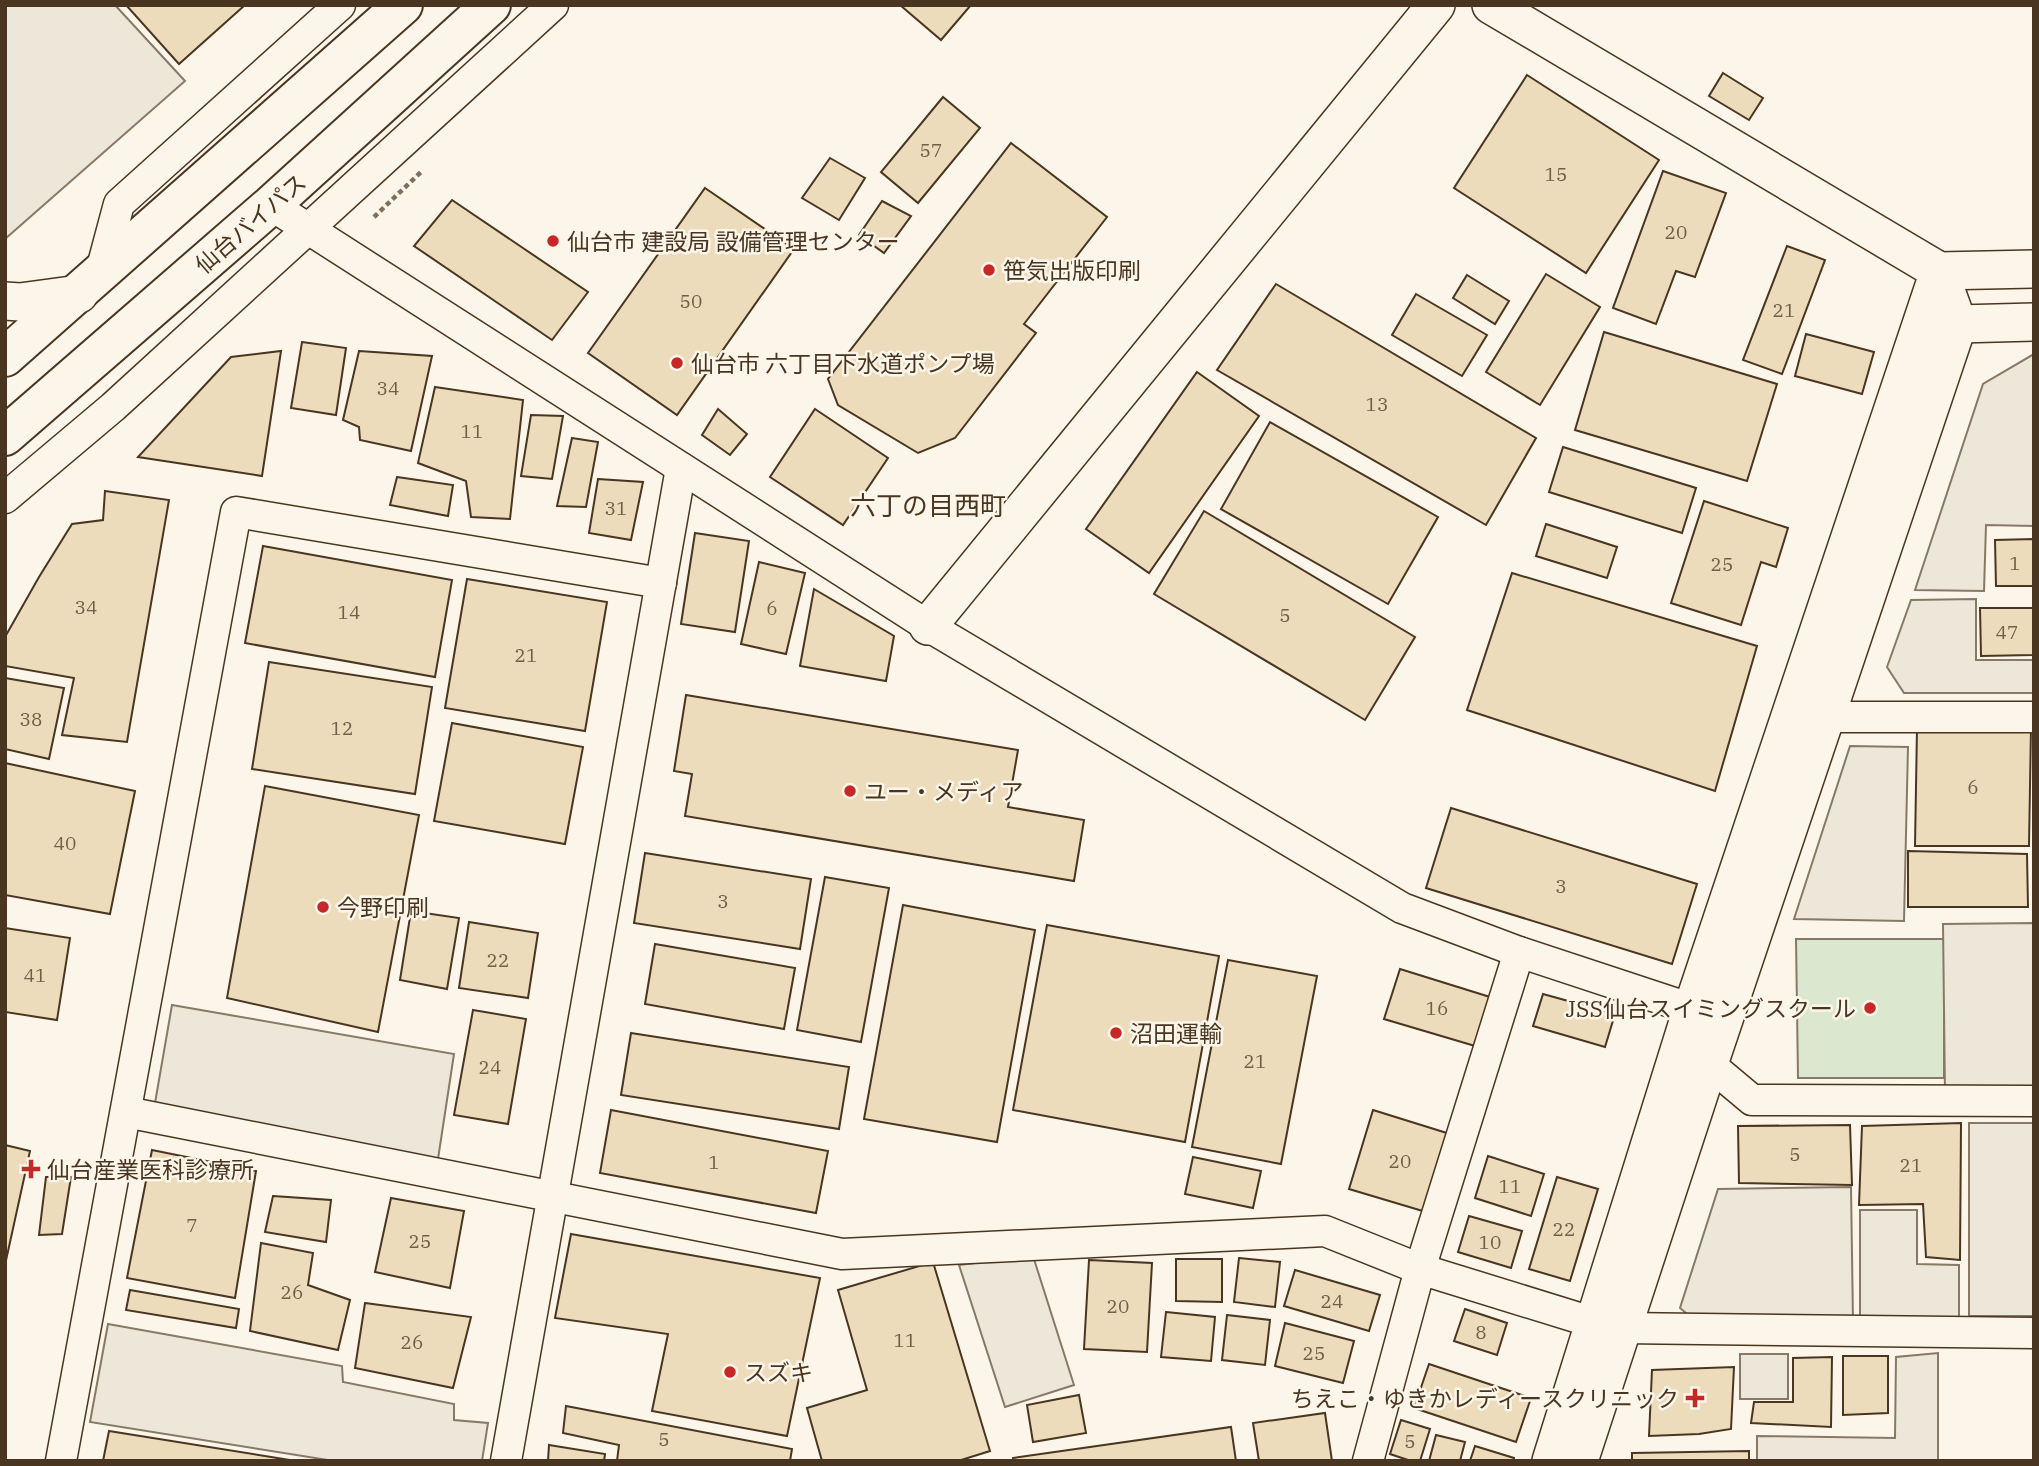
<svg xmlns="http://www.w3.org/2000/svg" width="2039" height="1466" viewBox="0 0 2039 1466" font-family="'IBM Plex Serif','Noto Sans JP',serif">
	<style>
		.green { fill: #dce7d0; stroke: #887966; stroke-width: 2 }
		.parking { fill: #ede7d9; stroke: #887966; stroke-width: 2 }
		.building { fill: #ecdcbc; stroke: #4a3520; stroke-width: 2 }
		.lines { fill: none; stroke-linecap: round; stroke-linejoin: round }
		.minor-casing { stroke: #4a3520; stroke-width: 33 }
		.tertiary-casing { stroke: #4a3520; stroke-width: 40 }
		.trunk-casing { stroke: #4a3520; stroke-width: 42 }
		.path { stroke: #7f6f5c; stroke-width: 4.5; stroke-dasharray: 5 3.5; stroke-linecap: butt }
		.minor { stroke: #fbf6e9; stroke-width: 30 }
		.tertiary { stroke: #fbf6e9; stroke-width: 37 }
		.trunk { stroke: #fbf6e9; stroke-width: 38 }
		.poi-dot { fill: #c62828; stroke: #fbf6e9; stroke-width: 2.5 }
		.labels { text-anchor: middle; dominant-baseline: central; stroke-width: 5; stroke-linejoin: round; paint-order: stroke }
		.number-label { font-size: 19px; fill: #725f47 }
		.street-label { font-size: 23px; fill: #4a3520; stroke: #fbf6e9 }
		.poi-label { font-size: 23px; fill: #4a3520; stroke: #fbf6e9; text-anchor: start }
		.quarter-label { font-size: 26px; fill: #4a3520; stroke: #fbf6e9 }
	</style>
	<rect width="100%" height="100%" fill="#fbf6e9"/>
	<path class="green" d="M1796,939h148v139h-146z"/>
	<g class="parking">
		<path d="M5,5h110l70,76 -180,158z"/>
		<path d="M2034,354v172l-48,-1 -2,66 -69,-1 68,-206z"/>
		<path d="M1976,599v61h58v33h-130l-17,-26 24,-67z"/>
		<path d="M1850,746l58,1 -4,174 -110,-2z"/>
		<path d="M2034,923v171l-89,1 -2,-171z"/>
		<path d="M172,1005l282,49 -16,105 -283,-56z"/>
		<rect x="1969" y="1123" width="65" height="193"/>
		<path d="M1851,1187l2,134 -155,2 -18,-15 38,-119z"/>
		<path d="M1860,1210h57v54l42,1v56h-99z"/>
		<path d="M1033,1256l41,129 -69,22 -46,-142z"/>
		<path d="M108,1324l234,42 1,16 111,22v16l34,3 -6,38h-148l-244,-39z"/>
		<path d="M1938,1353v108h-181v-25l138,2 1,-81z"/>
		<rect x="1740" y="1354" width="48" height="45"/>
	</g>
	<g class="building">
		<path d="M126,5h119l-66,59z"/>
		<path d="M900,5h71l-30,35z"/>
		<path d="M1723,73l40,25 -14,22 -40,-24z"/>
		<path d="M1527,75l132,85 -73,113 -132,-85z"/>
		<path d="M943,97l37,31 -62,75 -37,-31z"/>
		<path d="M1011,143l96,74 -83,107 12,9 -81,105 -37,15 -80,-48 -10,-26z"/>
		<path d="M830,158l35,20 -26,42 -37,-22z"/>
		<path d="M1663,171l63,22 -31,84 -19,-6 -20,53 -43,-16z"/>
		<path d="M705,188l89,61 -117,166 -89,-62z"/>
		<path d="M452,200l136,92 -36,48 -138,-94z"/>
		<path d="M882,201l29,15 -27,37 -25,-18z"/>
		<path d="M1787,246l38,14 -43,114 -39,-14z"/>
		<path d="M1546,274l54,33 -60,98 -54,-33z"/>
		<path d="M1467,275l42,26 -14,23 -42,-26z"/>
		<path d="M1276,284l260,154 -50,87 -269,-155z"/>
		<path d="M1416,294l71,41 -25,41 -70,-41z"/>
		<path d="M1604,332l173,52 -30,97 -172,-51z"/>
		<path d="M1806,334l68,18 -12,42 -67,-18z"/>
		<path d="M302,342l44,6 -10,67 -45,-7z"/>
		<path d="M281,351l-19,125 -124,-19 93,-100z"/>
		<path d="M359,351l73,5 -21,95 -51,-11 -1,-13 -16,-7z"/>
		<path d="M1197,372l62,44 -110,157 -63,-44z"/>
		<path d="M435,387l88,13 -13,119 -39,-2 -5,-36 -48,-18z"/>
		<path d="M718,409l29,25 -17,21 -28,-20z"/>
		<path d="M815,409l73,49 -45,67 -73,-48z"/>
		<path d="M531,415l32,1 -11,63 -31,-3z"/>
		<path d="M1270,422l168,95 -50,87 -167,-95z"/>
		<path d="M572,438l26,4 -12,65 -29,-1z"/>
		<path d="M1563,447l133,41 -14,45 -133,-41z"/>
		<path d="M397,477l56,8 -5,31 -58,-11z"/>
		<path d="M598,479l45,3 -12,58 -42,-7z"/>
		<path d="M105,491l64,9 -42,242 -65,-7 12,-57 -69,-12v-29l34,-60 33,-53 31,-4z"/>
		<path d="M1704,501l84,27 -12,39 -15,-5 -20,63 -70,-22z"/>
		<path d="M1204,511l211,126 -50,83 -211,-126z"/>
		<path d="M1546,524l71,23 -10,31 -71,-22z"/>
		<path d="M695,533l54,8 -14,91 -54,-8z"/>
		<path d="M2034,539v47h-38l-1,-46z"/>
		<path d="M263,546l189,34 -17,97 -190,-34z"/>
		<path d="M759,562l46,11 -19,81 -45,-10z"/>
		<path d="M1512,573l245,73 -42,145 -248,-81z"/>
		<path d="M467,579l140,23 -22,129 -140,-23z"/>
		<path d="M814,589l80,47 -8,45 -86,-15z"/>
		<path d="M1980,608h54v47l-53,1z"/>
		<path d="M269,662l163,25 -17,107 -163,-25z"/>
		<path d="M5,678l59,10 -15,71 -44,-10z"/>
		<path d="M686,695l332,55 -10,57 76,13 -10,61 -389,-65 7,-42 -18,-3z"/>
		<path d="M452,723l131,24 -18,97 -131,-23z"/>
		<path d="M2031,727l-2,119h-114l2,-118z"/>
		<path d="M5,763l130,28 -25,123 -105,-19z"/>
		<path d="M265,786l154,29 -41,217 -151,-34z"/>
		<path d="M1451,808l246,76 -25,80 -246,-76z"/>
		<path d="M1908,851l119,3 1,53h-120z"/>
		<path d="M645,853l166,26 -11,70 -166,-26z"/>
		<path d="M825,877l64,11 -28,154 -64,-12z"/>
		<path d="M903,905l132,25 -38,212 -133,-23z"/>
		<path d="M411,911l48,7 -12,71 -47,-9z"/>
		<path d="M469,922l69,11 -10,65 -69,-10z"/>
		<path d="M1047,925l172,31 -34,186 -172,-32z"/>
		<path d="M5,928l65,10 -13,82 -52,-8z"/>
		<path d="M655,944l140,24 -11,61 -139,-25z"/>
		<path d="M1228,960l89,16 -36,188 -89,-17z"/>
		<path d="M1400,969l90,28 -15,49 -91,-27z"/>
		<path d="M1543,994l72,20 -10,33 -72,-21z"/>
		<path d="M473,1010l53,9 -18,105 -54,-9z"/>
		<path d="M631,1033l218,34 -10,62 -218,-34z"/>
		<path d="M611,1110l217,41 -12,62 -216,-40z"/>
		<path d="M1373,1110l77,24 -24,78 -77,-23z"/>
		<path d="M1961,1123l-1,137 -34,-3 -3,-53 -64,1 3,-79z"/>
		<path d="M1850,1125l2,60 -113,-2 -1,-57z"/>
		<path d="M5,1145l25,6 -25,114z"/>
		<path d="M152,1150l104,21 -21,127 -108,-20z"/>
		<path d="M1488,1156l56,18 -13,42 -56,-18z"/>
		<path d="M1193,1157l68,14 -8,37 -68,-14z"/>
		<path d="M46,1177h25l-9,57 -23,1z"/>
		<path d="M1557,1177l41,12 -28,92 -41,-12z"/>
		<path d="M273,1196l58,4 -5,42 -61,-10z"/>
		<path d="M391,1198l73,13 -14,77 -75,-16z"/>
		<path d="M1469,1216l53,15 -11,37 -53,-16z"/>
		<path d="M571,1234l249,44 -33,158 -135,-25 16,-77 -113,-16z"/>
		<path d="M261,1243l52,10 -5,32 42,15 -12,50 -88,-19z"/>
		<path d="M1239,1258l41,4 -5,45 -41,-5z"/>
		<path d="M1176,1259h46v43l-46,-1z"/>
		<path d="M1089,1260l63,3 -5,89 -63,-3z"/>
		<path d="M933,1262l57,189 -32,10h-136l-15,-53 60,-18 -29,-100z"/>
		<path d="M1295,1270l85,25 -11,36 -85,-25z"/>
		<path d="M130,1290l109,19 -3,19 -110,-18z"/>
		<path d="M365,1303l106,14 -18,71 -98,-20z"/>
		<path d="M1465,1309l42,14 -10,32 -43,-14z"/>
		<path d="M1166,1312l49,5 -4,44 -50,-4z"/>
		<path d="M1227,1315l43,5 -5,45 -43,-5z"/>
		<path d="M1285,1323l69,18 -11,42 -68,-17z"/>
		<path d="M1843,1356h45v57l-45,2z"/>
		<path d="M1832,1357l-1,70 -80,-4 3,-21h39v-44z"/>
		<path d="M1429,1364l102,34 -15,44 -102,-34z"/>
		<path d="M1734,1367l-3,62 -32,5 -50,2 3,-66z"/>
		<path d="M1079,1395l7,38 -53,9 -6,-37z"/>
		<path d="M566,1406l226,43 -2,12h-173l2,-16 -56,-12z"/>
		<path d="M1325,1413l7,48h-73l-6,-38z"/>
		<path d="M1401,1420l29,9 -10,32h-9l-21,-7z"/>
		<path d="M1231,1427l5,34h-222l-1,-3z"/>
		<path d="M109,1431l187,30h-193z"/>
		<path d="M1436,1435l29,7 -5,19h-31z"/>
		<path d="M549,1445l56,9 -1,7h-56z"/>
		<path d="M1475,1446l39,12 -1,3h-43z"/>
		<path d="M1749,1451v10h-117v-8z"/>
	</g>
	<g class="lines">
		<g class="minor-casing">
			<g id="minor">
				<path d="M271,205l657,421 474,282 117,44 173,57 17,55 43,36 282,1"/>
				<path d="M100,275l19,-71 221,-199"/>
				<path d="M5,498l108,-91 440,-402"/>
				<path d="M1826,717h208"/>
				<path d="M126,1112l716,142 483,-23 95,38 175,54"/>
				<path d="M1622,1328l412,5"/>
				<path d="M61,1461l175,-949 425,71"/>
				<path d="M506,1461l175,-993"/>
				<path d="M1368,1461l52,-192 99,-317"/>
			</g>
		</g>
		<g class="tertiary-casing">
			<g id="tertiary">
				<path d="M1491,5l448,266 95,-2"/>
				<path d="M5,301l15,1 59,-8"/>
				<path d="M1958,324l76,-2"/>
				<path d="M928,626l508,-621"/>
				<path d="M1551,1461l141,-452 247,-738"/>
				<path d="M1579,1461l130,-397 249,-740 -19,-53"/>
			</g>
		</g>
		<g class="trunk-casing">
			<g id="trunk">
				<path d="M5,357l398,-352"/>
				<path d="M5,436l266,-231 220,-200"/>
			</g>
		</g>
		<path class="path" d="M374,217l47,-45"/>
		<use href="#minor" class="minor"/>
		<use href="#tertiary" class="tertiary"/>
		<use href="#trunk" class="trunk"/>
	</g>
	<g class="poi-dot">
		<circle cx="553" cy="241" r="7"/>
		<circle cx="989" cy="270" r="7"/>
		<circle cx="677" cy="363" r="7"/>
		<circle cx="850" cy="791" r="7"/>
		<circle cx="323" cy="907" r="7"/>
		<circle cx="1870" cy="1008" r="7"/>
		<circle cx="1116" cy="1033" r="7"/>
		<path d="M27.5 1158.5h7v7h7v7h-7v7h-7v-7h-7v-7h7z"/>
		<circle cx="730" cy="1372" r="7"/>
		<path d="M1691.5 1387.5h7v7h7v7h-7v7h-7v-7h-7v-7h7z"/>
	</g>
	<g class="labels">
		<g class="number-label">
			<text x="931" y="150">57</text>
			<text x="1556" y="174">15</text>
			<text x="1676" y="232">20</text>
			<text x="691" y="301">50</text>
			<text x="1784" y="310">21</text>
			<text x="388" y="388">34</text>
			<text x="1377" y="404">13</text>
			<text x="472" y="431">11</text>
			<text x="616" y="508">31</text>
			<text x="2015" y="563">1</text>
			<text x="1722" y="564">25</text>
			<text x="86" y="607">34</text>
			<text x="772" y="608">6</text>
			<text x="349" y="612">14</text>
			<text x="1285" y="615">5</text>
			<text x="2007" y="632">47</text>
			<text x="526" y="655">21</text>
			<text x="31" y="719">38</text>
			<text x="342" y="728">12</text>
			<text x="1973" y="787">6</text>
			<text x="65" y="843">40</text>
			<text x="1561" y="886">3</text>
			<text x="723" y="901">3</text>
			<text x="498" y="960">22</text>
			<text x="35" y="975">41</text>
			<text x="1437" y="1008">16</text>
			<text x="1255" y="1061">21</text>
			<text x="490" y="1067">24</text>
			<text x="1795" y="1154">5</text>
			<text x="1400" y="1161">20</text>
			<text x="714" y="1162">1</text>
			<text x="1911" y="1165">21</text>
			<text x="1510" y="1186">11</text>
			<text x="192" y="1225">7</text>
			<text x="1564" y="1229">22</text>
			<text x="420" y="1241">25</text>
			<text x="1490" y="1242">10</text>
			<text x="292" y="1292">26</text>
			<text x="1332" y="1301">24</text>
			<text x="1118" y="1306">20</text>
			<text x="1481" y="1332">8</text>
			<text x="905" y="1340">11</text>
			<text x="412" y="1342">26</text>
			<text x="1314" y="1353">25</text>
			<text x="664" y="1439">5</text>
			<text x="1410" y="1441">5</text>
		</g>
		<g class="street-label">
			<text transform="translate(250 223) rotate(-41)">仙台バイパス</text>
		</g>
		<g class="poi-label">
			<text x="567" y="241">仙台市 建設局 設備管理センター</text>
			<text x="1003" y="270">笹気出版印刷</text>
			<text x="691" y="363">仙台市 六丁目下水道ポンプ場</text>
			<text x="864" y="791">ユー・メディア</text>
			<text x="337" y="907">今野印刷</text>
			<text x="1856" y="1008" text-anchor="end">JSS仙台スイミングスクール</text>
			<text x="1130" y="1033">沼田運輸</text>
			<text x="47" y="1169">仙台産業医科診療所</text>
			<text x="744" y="1372">スズキ</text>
			<text x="1679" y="1398" text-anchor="end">ちえこ・ゆきかレディースクリニック</text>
		</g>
		<g class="quarter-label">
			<text x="928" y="505">六丁の目西町</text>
		</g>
	</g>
	<rect width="2039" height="1466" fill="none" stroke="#4a3520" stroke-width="14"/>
</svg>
